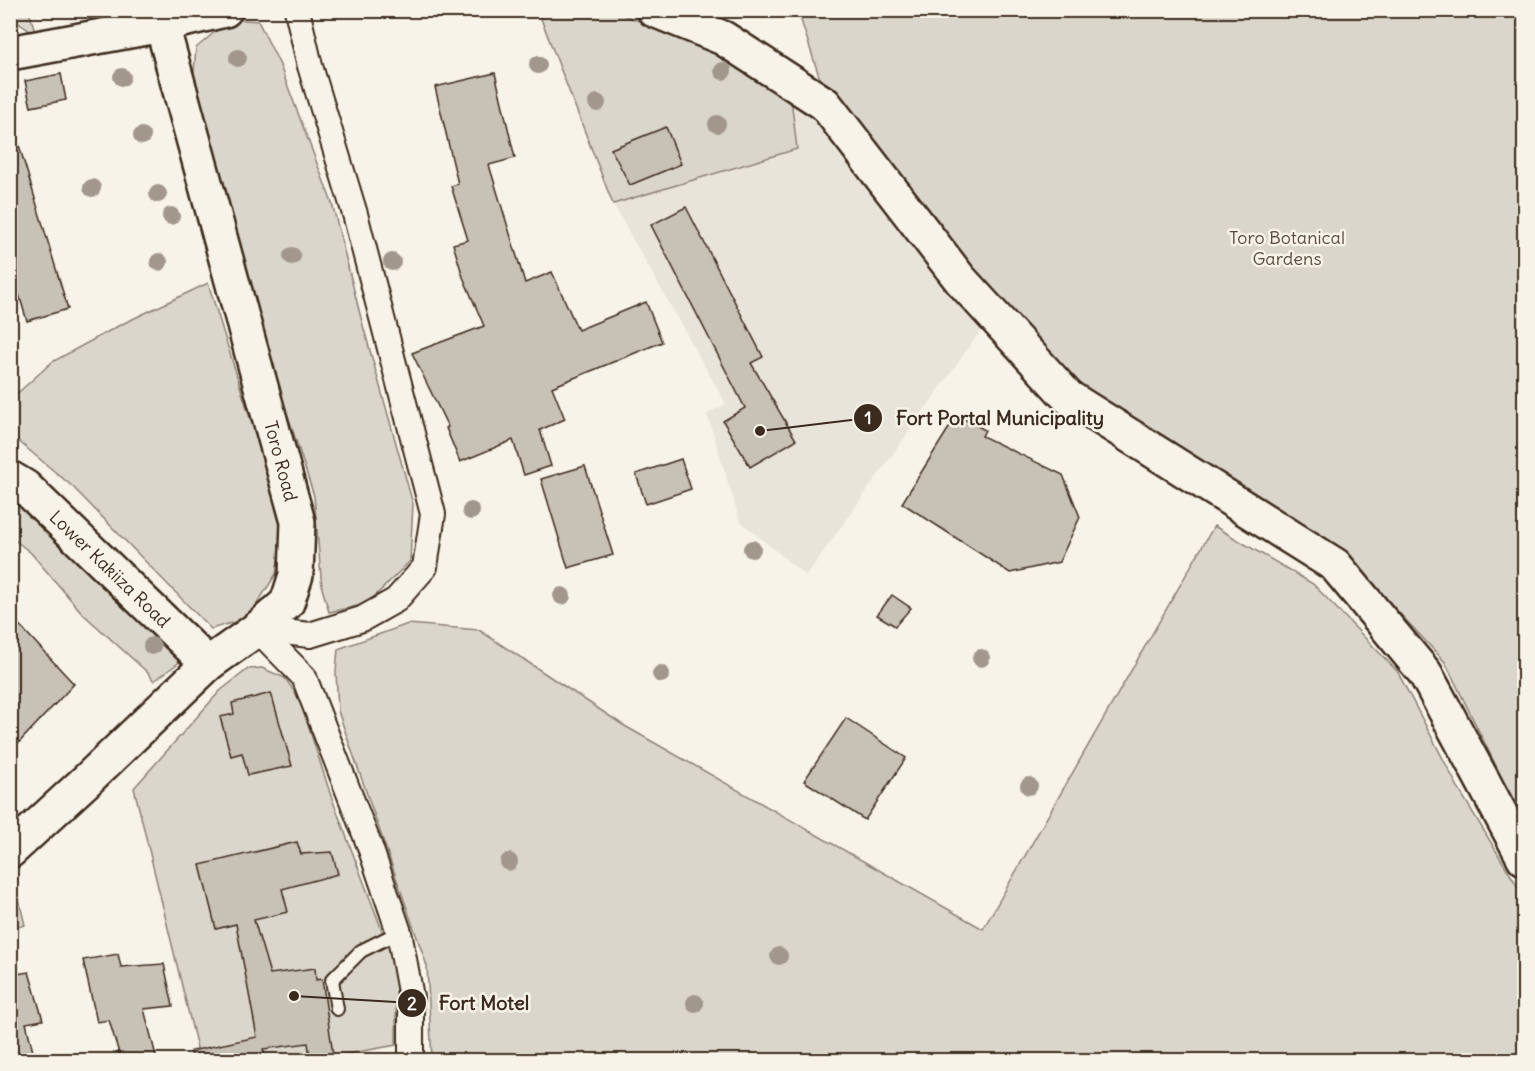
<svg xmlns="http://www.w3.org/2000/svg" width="1535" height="1071" viewBox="0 0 1535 1071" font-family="Delius,sans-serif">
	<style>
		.built { fill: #e9e4d9 }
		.green { fill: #dbd6cb; stroke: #8b8074; stroke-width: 1.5 }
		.building { fill: #c8c1b6; stroke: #3b2a1e; stroke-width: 1.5 }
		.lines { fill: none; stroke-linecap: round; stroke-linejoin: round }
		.lane-casing { stroke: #3b2a1e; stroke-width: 16 }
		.street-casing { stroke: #3b2a1e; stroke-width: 28 }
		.secondary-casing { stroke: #3b2a1e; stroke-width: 38 }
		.lane { stroke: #f7f3e8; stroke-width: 12 }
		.street { stroke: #f7f3e8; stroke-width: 24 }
		.secondary { stroke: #f7f3e8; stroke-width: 33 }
		.tree { fill: #a1978c }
		.labels { text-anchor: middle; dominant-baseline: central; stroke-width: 5; stroke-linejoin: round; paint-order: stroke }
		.park-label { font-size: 18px; fill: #5b4c41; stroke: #f7f3e8 }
		.street-label { font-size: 18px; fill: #3b2a1e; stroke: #f7f3e8 }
		.leader { fill: none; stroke: #3b2a1e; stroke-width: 2 }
		.callout-dot { fill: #3b2a1e; stroke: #f7f3e8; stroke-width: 2 }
		.mark-label { font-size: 18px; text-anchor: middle; font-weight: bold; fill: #fff }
		.callout-label { font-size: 20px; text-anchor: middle; font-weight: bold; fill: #3b2a1e; stroke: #f7f3e8; stroke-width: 5; stroke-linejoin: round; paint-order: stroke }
	</style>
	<rect width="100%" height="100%" fill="#f7f3e8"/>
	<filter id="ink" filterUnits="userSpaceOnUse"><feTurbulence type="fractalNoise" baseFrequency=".0167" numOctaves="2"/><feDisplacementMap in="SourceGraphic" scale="12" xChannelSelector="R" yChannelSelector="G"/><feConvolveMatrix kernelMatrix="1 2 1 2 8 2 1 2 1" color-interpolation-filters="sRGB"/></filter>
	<g filter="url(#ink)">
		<path class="built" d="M791,99l36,33 59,83 96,114 -176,247 -66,-55 -33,-107 19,-10 -113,-200 183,-55z"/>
		<g class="green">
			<path d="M10,11h19l7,24 -25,-17z"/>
			<path d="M88,11h105l-100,18z"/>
			<path d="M538,11h75l110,42 68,46 6,50 -184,55z"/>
			<path d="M798,11h726v812l-79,-161 -110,-118 -266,-146 -239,-288z"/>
			<path d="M230,19l28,2 21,42 53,140 30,119 51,182 -3,57 -43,43 -38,8 -7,-24 -8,-92 -47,-145 -75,-257 4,-46z"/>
			<path d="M208,283l75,241 -7,50 -28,44 -37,11 -138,-142 -62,-52 -1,-35 42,-38 68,-37z"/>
			<path d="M10,495l171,166 -27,20 -7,-9 -64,-58 -52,-61 -20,-16z"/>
			<path d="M1214,526l99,58 84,87 64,122 63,104v163h-1092l-5,-94 -89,-255 -2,-40 2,-22 70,-25 71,6 144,95 360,204z"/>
			<path d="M262,668l23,10 15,22 31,96 65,171v78l-82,15h-114l-66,-272 86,-97 28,-22z"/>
			<path d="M16,888l9,37 -11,3 -3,4v-39z"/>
		</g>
		<g class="building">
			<path d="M495,73l20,85 -26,7 36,118 27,-11 26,58 68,-28 16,40 -110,45 13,32 -25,11 11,36 -27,9 -11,-35 -53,22 -14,-34 2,-1 -36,-74 72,-27 -21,-49 -10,-33 15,-4 -17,-54 7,-2 -23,-97z"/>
			<path d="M61,74l5,26 -35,7 -6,-26z"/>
			<path d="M666,127l15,37 -51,21 -19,-36z"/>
			<path d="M16,135l52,174 -41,12 -17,-56v-129z"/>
			<path d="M686,207l77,150 -12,6 45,77 -46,27 -27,-46 22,-13 -94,-183z"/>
			<path d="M957,415l28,15 -3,6 81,39 17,42 -21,45 -49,11 -108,-70z"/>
			<path d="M681,459l10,30 -45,15 -10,-30z"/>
			<path d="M585,466l28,89 -45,13 -27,-89z"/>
			<path d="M892,595l19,13 -16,18 -18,-11z"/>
			<path d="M10,615l64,69 -64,68z"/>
			<path d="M271,693l21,73 -44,9 -6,-22 -11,3 -11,-39 14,-3 -2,-11z"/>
			<path d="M846,718l60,40 -41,62 -61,-39z"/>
			<path d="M297,842l4,12 31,-2 6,22 -56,15 6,23 -34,8 16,54 45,-6 1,12 6,-1 11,75 -23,3 -2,-14 -45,6 4,11h-75l-1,-9 66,-14 -21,-113 -20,5 -16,-64z"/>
			<path d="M118,954l3,13 43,-3 9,42 -29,3 13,51h-36l-12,-40 -12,2 -14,-62z"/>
			<path d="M29,972l14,48 -17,3 9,37h-25v-85z"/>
		</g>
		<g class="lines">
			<g class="lane-casing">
				<path id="lane" d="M337,1009l-5,-29 29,-29 38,-19"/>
			</g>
			<g class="street-casing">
				<g id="street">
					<path d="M257,629l53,6 52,-16 34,-19 29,-33 8,-53 -78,-300 -45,-148 -13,-56"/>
					<path d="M257,629l47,48 66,170 29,85 12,65v63"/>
				</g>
			</g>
			<g class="secondary-casing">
				<g id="secondary">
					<path d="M654,10l69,28 102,66 135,175 108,118 267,168 90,108 99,185"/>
					<path d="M10,53l152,-28 63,-15"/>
					<path d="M10,478l15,9 183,177"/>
					<path d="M10,851l77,-71 121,-116 49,-35 30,-26 9,-28 2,-53 -136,-497"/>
				</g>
			</g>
			<use href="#lane" class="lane"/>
			<use href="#street" class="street"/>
			<use href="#secondary" class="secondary"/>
		</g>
		<g class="tree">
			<circle cx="238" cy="58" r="9"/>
			<circle cx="538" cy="65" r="9"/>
			<circle cx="723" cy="71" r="9"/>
			<circle cx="122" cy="77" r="9"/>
			<circle cx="597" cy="103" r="9"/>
			<circle cx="717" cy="124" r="9"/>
			<circle cx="142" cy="136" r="9"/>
			<circle cx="92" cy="188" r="9"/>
			<circle cx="158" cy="194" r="9"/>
			<circle cx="171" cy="216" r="9"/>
			<circle cx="292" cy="256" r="9"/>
			<circle cx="159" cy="262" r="9"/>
			<circle cx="392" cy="262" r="9"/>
			<circle cx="471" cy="511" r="9"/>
			<circle cx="752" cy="549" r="9"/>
			<circle cx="562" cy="596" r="9"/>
			<circle cx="152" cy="646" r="9"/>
			<circle cx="981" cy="658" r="9"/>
			<circle cx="661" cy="674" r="9"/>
			<circle cx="1029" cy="786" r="9"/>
			<circle cx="509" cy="862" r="9"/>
			<circle cx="779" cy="956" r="9"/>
			<circle cx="695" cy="1003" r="9"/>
		</g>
	</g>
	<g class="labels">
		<g class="park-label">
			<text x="1287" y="237">Toro Botanical<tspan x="1287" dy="21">Gardens</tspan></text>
		</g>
		<g class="street-label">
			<text transform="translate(281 461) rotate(75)">Toro Road</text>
			<text transform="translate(110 569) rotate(44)">Lower Kakiiza Road</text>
		</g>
	</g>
	<path class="leader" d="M760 431L868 418M294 996L412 1003"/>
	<g class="callout-dot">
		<circle cx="760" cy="431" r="6"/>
		<circle cx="294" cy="996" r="6"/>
		<circle cx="868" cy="418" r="15"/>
		<circle cx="412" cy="1003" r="15"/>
	</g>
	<g class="mark-label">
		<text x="868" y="424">1</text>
		<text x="412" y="1010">2</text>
	</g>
	<g class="callout-label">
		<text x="1000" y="425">Fort Portal Municipality</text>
		<text x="484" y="1010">Fort Motel</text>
	</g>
	<rect width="1535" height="1071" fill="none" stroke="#f7f3e8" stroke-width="36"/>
	<rect x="18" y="18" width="1499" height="1035" fill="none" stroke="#3b2a1e" stroke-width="2" filter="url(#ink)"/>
</svg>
